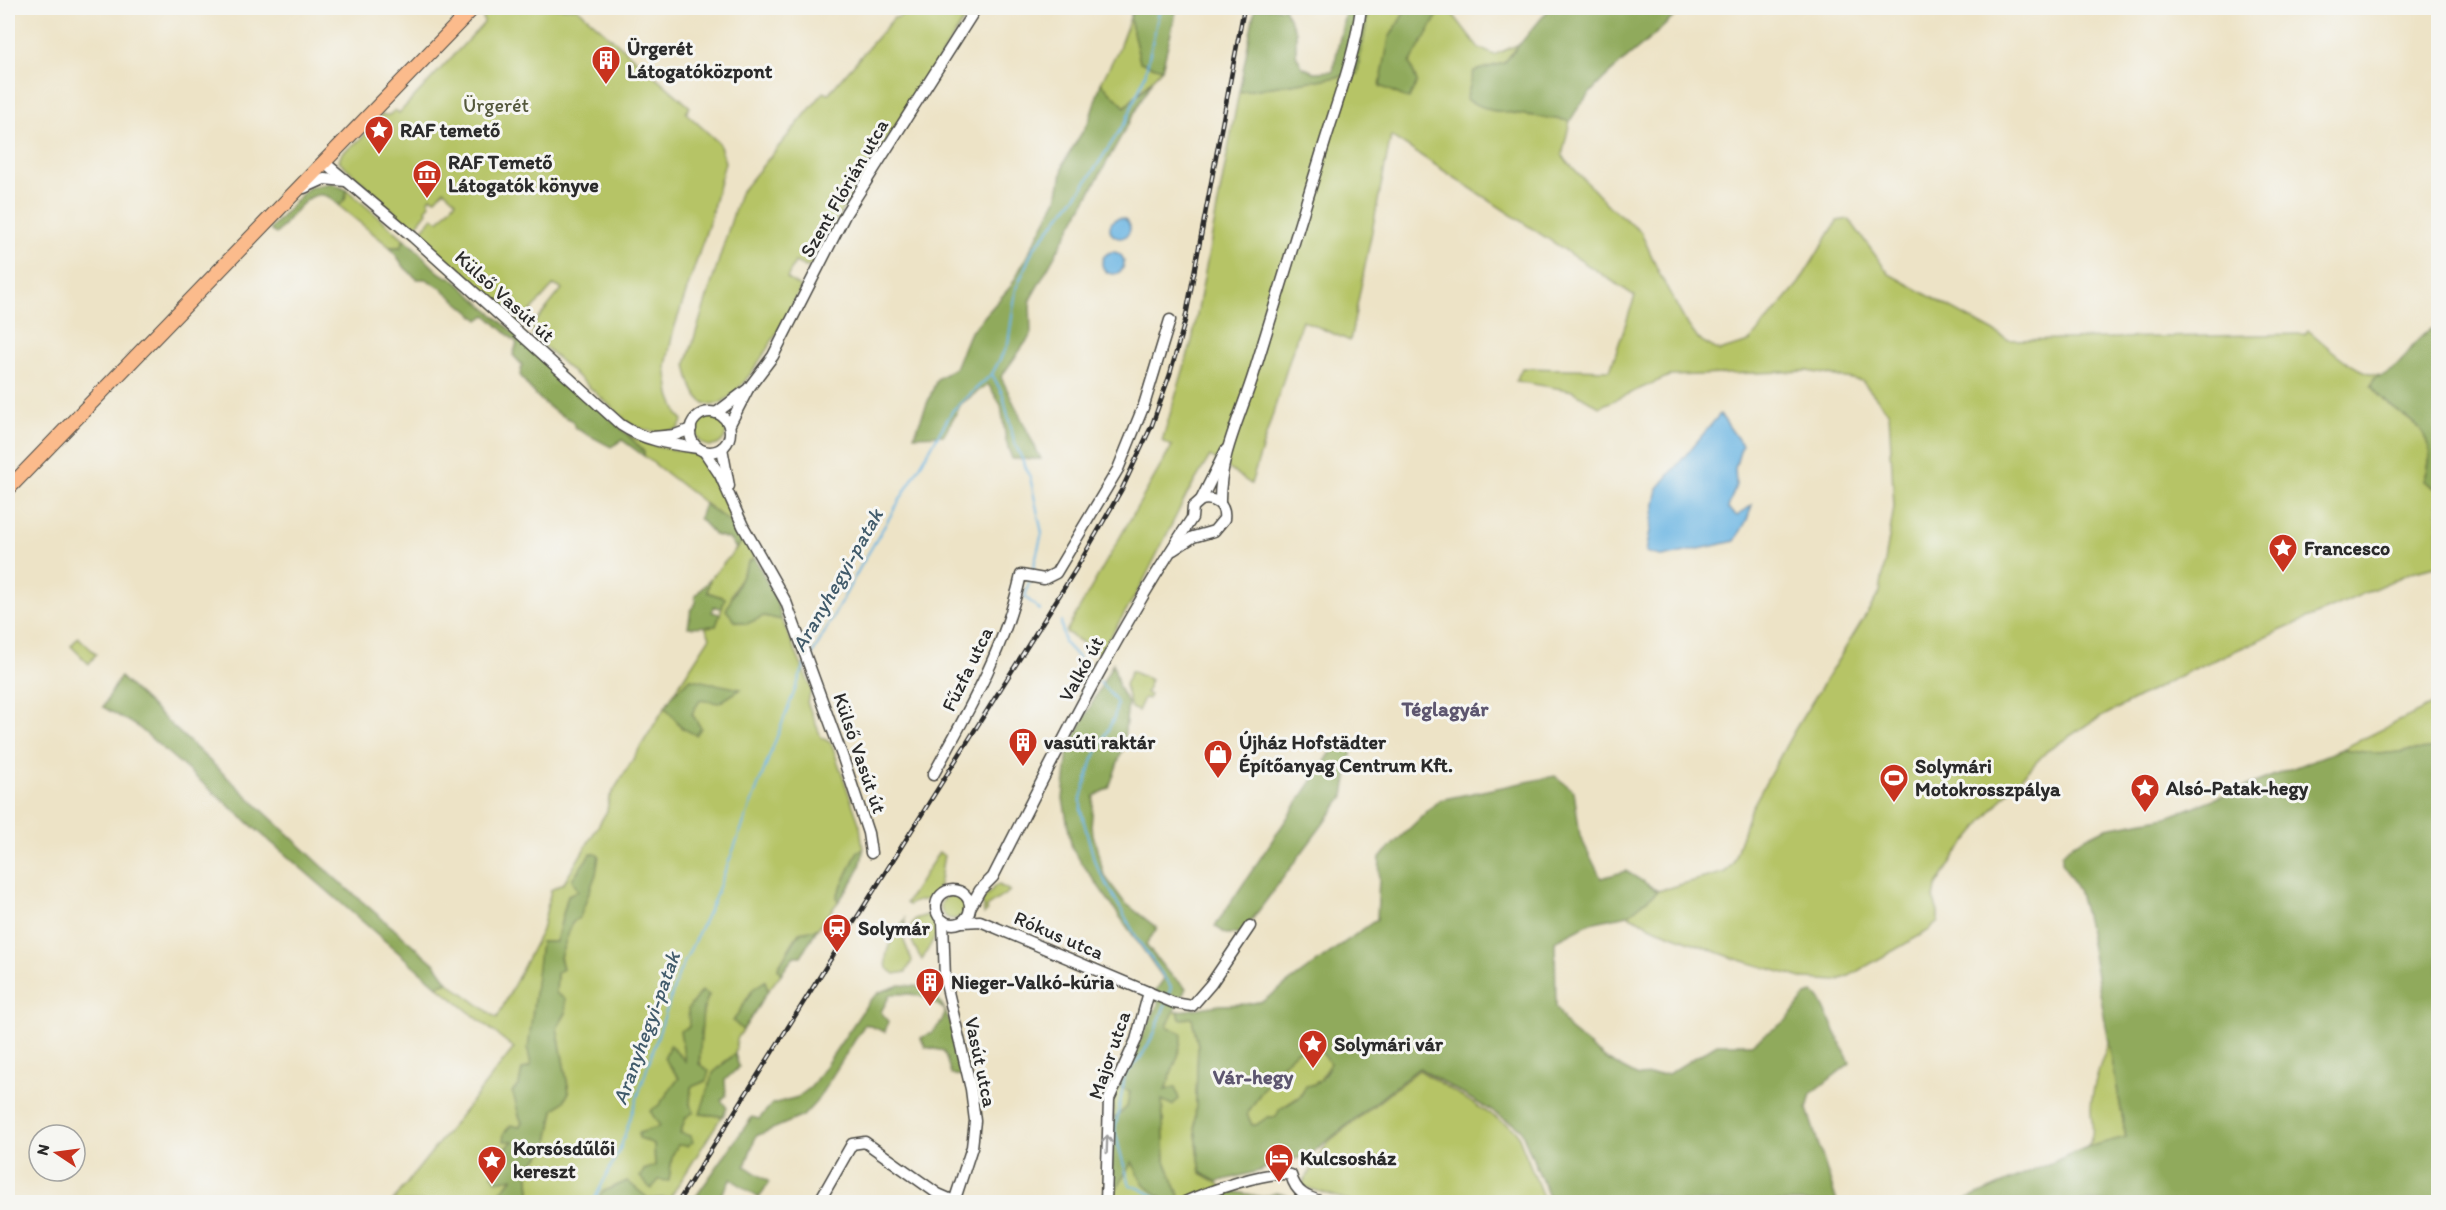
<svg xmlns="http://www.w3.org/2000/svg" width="2446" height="1210" viewBox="0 0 2446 1210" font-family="Itim,sans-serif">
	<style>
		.green { fill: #b6c466; stroke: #707848; stroke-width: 1.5; fill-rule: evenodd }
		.forest { fill: #90aa5b; stroke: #5e6a43; stroke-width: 1.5; fill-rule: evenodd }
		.water { fill: #6ab5e3; stroke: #4a7087; stroke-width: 1.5 }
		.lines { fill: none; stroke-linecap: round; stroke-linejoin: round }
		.stream { stroke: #6ab5e3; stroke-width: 2 }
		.minor-casing { stroke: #484742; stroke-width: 13 }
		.major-casing { stroke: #484742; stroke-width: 16 }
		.minor { stroke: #fff; stroke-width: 10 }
		.major { stroke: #fbbb8c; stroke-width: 14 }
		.rail-casing { stroke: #2b2b2b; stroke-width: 4.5 }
		.rail { stroke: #f6f6f2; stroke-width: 2; stroke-dasharray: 7; stroke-linecap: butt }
		.oneway { stroke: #a0a0a0 }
		.labels { text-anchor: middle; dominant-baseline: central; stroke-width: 6; stroke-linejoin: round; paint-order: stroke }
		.poi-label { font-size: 20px; font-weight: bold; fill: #2b2b2b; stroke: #f6f6f2; text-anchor: start }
		.park-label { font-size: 20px; fill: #55593d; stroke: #f6f6f2 }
		.street-label { font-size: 20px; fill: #2b2b2b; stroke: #f6f6f2 }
		.water-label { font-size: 21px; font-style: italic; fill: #415b6b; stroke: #f6f6f2 }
		.neighbourhood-label { font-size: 21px; font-weight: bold; fill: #5d566f; stroke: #f6f6f2 }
	</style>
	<rect width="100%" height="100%" fill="#f6f6f2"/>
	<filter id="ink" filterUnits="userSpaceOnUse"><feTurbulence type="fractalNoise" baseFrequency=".0167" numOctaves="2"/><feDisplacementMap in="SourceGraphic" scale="12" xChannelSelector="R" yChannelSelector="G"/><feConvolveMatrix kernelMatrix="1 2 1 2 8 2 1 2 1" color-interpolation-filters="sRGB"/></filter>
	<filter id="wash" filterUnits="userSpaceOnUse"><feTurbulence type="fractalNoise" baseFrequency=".008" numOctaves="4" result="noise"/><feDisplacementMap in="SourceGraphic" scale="24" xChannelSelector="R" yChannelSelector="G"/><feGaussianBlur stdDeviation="1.35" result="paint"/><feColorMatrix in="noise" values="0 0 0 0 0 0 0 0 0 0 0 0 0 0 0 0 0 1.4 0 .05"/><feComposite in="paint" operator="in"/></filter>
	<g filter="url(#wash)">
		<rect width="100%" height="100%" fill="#ede3c6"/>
		<g class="green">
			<path d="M485,8h92l113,99 -4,6 33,30 6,19 -16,61 -36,109 -7,34 4,29 8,20 5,5 -5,9c-19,5 -31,3 -48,-5l-97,-88v-11l29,-36 -8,-4 -35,39 -95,-84 -2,-10 11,-13 6,4 17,-20 -12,-11 -8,9 -5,-2 -3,3 2,4 -4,6 1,2 -11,14 -5,1 -72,-66 3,-8 19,-14 20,-24h8l6,-5 4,3 85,-90 -2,-12z"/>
			<path d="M908,8h49l2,9 5,3 -123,192 -29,54 -6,1 -11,-5 -8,16 14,10c-16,30 -94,191 -115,76l54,-171 84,-101 4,2 66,-76 5,-1z"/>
			<path d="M1369,8h79l31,40 15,7 25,-11 -15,19 -30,8 16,39 80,11 -8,35 47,50 32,26 18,41 26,48 13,18 21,12 30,-9 50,-59 38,-62 12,-2 40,55 120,66 296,-6 3,-4c22,18 45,43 74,46l-8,2 -3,8c28,38 75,36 53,95l14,9v75l-26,7 -227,101 -97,51 -41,27 -37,38 -54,65 -20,33 -2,13 4,12v10l-10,9 -79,45 -12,5 -32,-2 -72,-21 -77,-29 -28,-14 30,-24 67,-19 8,-9 16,-50 45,-82 86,-139 14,-85 -5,-94 -27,-32 -54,-10 -139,5 -70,31 -26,-16 -57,-10 6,-13 88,2 25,-74 -244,-160 -41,205 -48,-21 -51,164 -41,-28 -23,38 -46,92 -41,68 -34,-22 106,-186 -10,-5 30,-100 47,-249 118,-18z"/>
			<path d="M1130,18l10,44 22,7 -37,38 -24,-24 17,-33z"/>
			<path d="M347,190l57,49 -3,8h-11l-51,-41 6,-7z"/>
			<circle cx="711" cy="431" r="15"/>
			<path d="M626,433c25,15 35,14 62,19 30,6 39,52 46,77l-6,-8 -84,-65v-4z"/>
			<path d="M743,541l12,17 -6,3 -18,35 33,20 18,4 30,70 -5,12 14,35 10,6 4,11 25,72 3,24 -5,1 -21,45 1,6 -21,27 -18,3 -21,35 3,7 -13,17 -3,-10 -31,40 9,9 -6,9 -2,15 -12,9 -23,51 22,2 -52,82 -21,1 -22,-18 -25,11 -6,10h-65l-3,-33 19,-22 7,-37 10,-9 5,-9 -12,-64 9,-15 -10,-19 1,-22 6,-3 -3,-12 12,-34 6,-32 -10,4 -12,47h-15l-10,124 -9,4c-3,15 -9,39 0,52l-8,18v37l-19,21 2,4h-105l122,-154 -77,-62 11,-4 49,36 45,-88 9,-40 13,-7 43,-72 2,-13 56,-91 17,21 18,-28 40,-10 -49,-11 -17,14 36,-56 -5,-10 11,-1 9,-28 -18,-6 3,-13zM709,995c-11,25 -14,61 -3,86l-15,6 -1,18 -18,51 -3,24h-10l-15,-10 11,-4 -1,-22 6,-18 -1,-21 20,-27 -15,-20 6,-12 16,16 3,-35z"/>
			<path d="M78,637l18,17 -7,10 -18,-18z"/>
			<path d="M1131,671l20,9 -5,13 4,2 -2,4 -4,-1 -6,13 -7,-3 -6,-23z"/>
			<path d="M2438,702v46l-58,6 -38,-5z"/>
			<path d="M939,852l5,4c-4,14 -1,37 -17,43 -7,2 -12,2 -18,6l-3,-2z"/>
			<path d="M999,885l11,6 -24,16 1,5 -3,2 -2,-13 13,-15z"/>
			<circle cx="953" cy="907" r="12"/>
			<path d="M927,915l10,5 4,13h-4l-15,27c-7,-12 -18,-27 -7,-41z"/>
			<path d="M905,919l-1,22 8,20 -6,11 -11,2 -8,-6c-5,-18 9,-35 18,-49z"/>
			<path d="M1173,1010l5,1 2,8 12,-1 6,27 -3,82 6,46 16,9 8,8 -29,12h-24l9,-2 -16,-39 -3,-62 10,6 -8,-15 14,-34 -12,-30z"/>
			<path d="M2109,1042l17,96 -39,9c10,-16 3,-24 4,-41 2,-22 10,-45 18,-64z"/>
			<path d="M1323,1043l8,20 -11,17 -17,11 -3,5 -20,13 -4,8h-8l-12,8h-4l-5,-11 20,-31v-5l30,-27z"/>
			<path d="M1419,1070l97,60 29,72h-150l-7,-2 -2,2h-32l-53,-16 27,-44z"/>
			<path d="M1118,1086l12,5 -3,16 -14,12v-20z"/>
			<path d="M1132,1162l12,23 24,17h-59z"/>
		</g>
		<g class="forest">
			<path d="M1133,8h44l-15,61 -22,-7 -10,-44z"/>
			<path d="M1255,8h29l12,24v22l6,13 12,5 19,-1 13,-63h23l-12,66 -118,18z"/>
			<path d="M1407,8h35l-32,55 7,19 -8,17 -29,-13 9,-48z"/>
			<path d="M1550,8h132c-35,40 -85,65 -112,113l-80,-11 -24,-10 8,-29 30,-8z"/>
			<path d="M1152,81l-122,219 1,35 -30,42 40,82h-29l-6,-18 -5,-36 -13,-21 -27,20 -17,31 -30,1 23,-57 18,-11 14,-34 42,-48 46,-87 7,-37 25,-41 12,-38 24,24z"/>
			<path d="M331,183l16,7 -2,9 -6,7c-24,-31 -45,9 -63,28l-5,-3v-3l34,-37 5,-4z"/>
			<path d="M404,239c14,8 34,40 47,38l175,156 18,19v4l-22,-16 -11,7 -36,-19 -3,-8c-22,-8 -39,-26 -52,-45l2,-10 -9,-10 4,-12 -31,-28 -7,5 -38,-32 -15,-9h-9l-12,-11 -15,-21h11z"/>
			<path d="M2438,326v164l-14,-9c22,-59 -25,-57 -53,-95l3,-8c35,-9 33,-40 64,-52z"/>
			<path d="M704,504l24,17 15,20 -7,7 -7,-9 -14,-4 -16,-17z"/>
			<path d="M755,558l22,44 5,18 -18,-4 -17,8 -12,-3 -9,-11 23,-49z"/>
			<path d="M710,579l-3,13 18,6 -3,10 -9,-1 -1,5 8,2 -4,12 -28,1 3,-18 5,-6 -1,-7z"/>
			<path d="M1113,663l6,25 9,15 -5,45 -14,40 -15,8 -3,31 13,48 20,27 33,26 -11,17 20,25 20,18 -19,38 15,8 -4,22 -13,34 10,-3 4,12 -7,6 -10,-5 3,61 16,39 -13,2 -24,-17 -12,-23 -21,36 2,-79 14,-12 3,-15 -12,-6 41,-84 -9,-4 14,-19 -92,-130 -9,-50 5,-49z"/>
			<path d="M120,677l216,202 100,86 12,17 -11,4 -299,-259 -35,-20z"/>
			<path d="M691,679l50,10 -22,14 -19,-3 -8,14 9,14 -5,7 -14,-7 -17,-21 9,-14z"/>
			<path d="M1338,742l14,7 -8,47 -102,137 -16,1 -11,-8z"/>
			<path d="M2438,748v454h-477l126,-55 39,-10 -37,-205 -10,-40 -17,-30v-8l9,-9 35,-17 61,-11 175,-68 38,5z"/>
			<path d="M1555,776l19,15 6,45 21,42 25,-7 32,20 -30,24 -38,8 -35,18 1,65 13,23 37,30 32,17 30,-2 49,-30h34l36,-24 19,-25 7,-2 6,4 31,66 -39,31 -4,15 30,93h-286l-31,-74 -101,-60 -111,88 -31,7 -18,8 -42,11 -16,-9 -6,-46 3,-82 -6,-27 -12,1 -2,-8 42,-6 27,-1 16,-3 114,-82 3,-62 59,-57zM1323,1043l-1,10 8,10c-4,12 -10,22 -24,23l-6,11 -20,12 -4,8h-8l-12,8h-4l-5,-11 20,-31v-5l30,-27z"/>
			<path d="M863,850c-1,22 -13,35 -25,52l-1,-6 21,-45z"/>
			<path d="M591,853l8,2 -3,19 -16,43 -8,6 -12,34 3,12 -6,4 -1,20 9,6 1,14 -9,15 12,64 -5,9 -10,9 -7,37 -19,22 3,33h-34l-2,-4 18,-20 -17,3 -4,-7 4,-6 7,-3 -2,-11 12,-13h-10l1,-8 7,-8 8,2 3,-5c-5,-8 -5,-19 -10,-30l7,-7 3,-15 9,-4 -3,-16 13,-108h15l12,-47 10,-4 -6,-12z"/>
			<path d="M817,929l-16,27h-7l-13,18 -3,-6 22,-36z"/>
			<path d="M765,981l3,10 -25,39 -10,-9 20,-32z"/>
			<path d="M900,985c9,1 20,0 28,5 23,13 30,63 36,87l-13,-3 -7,-23 -19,-4 -4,-9c12,-5 22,-14 24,-28 -18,-13 -32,-19 -55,-15l-9,17 7,9 -3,11 -20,-8 -49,78 -13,14 -47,20 -11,30 24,16 -10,16 -28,-19 -11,18 9,5h-37l60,-85 7,2 13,-15 26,-7 13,-10 59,-87 10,-8z"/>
			<path d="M701,991l8,4 -6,14 -4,55 10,7 -3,10 -15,6 -1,18 4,7 -8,5 -6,16 11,3 2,6 -6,4 -9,-1 -6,11 -3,25 -10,-1 -8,9 -11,-12 4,-7 11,-4 -1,-22 -15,-6v-5l21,-7 -10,-15 9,-6 20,-27 -15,-20 6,-13 15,16 -5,-30 9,-4 -1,-18z"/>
			<path d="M735,1054l4,13 -14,13 1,16 -5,4 6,8 -4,8 -23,-2 13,-41z"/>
			<path d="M627,1181l22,18 21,-1 -3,4h-71l6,-10z"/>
			<path d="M1225,1190l38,7 13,-4 20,4 1,5h-101z"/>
		</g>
		<g class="water">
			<circle cx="1120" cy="228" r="10"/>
			<circle cx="1113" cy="263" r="11"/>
			<path d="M1720,414l22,31 -7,23 1,17 -8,23 9,8 15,-11 -5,15 -12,21 -72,16 -17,-5 12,-64z"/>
		</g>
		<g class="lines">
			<g class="stream">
				<path d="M992,374l11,21 11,46 16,36 12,56 -10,40"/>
				<path d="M1029,582l-4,15 15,13"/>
				<path d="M1061,621l3,21 29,32"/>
				<path d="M811,657l51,-93 91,-154 39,-36 16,-30 8,-55 17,-40 48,-59 45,-69 19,-46 15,-67"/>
				<path d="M1099,681l15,17 3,6 -3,14 -21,41 -12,39v13l14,52 43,77 33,47 -3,10"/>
				<path d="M593,1202l27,-53 59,-176 35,-73 91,-236"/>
				<path d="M1165,1202l-24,-13 -11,-4 -10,-33 -5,-22 10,-55 16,-18 13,-23 11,-29"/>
			</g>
		</g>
	</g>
	<g filter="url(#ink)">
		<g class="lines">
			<g class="minor-casing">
				<g id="minor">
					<path d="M324,162l89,75 208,188c24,16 49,19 77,23"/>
					<path d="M304,188l20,-9 22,2"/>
					<circle cx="710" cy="432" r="20"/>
					<path d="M716,413l32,-24 25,-33 73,-143 130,-205"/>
					<path d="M729,426l18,-35"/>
					<path d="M653,437l22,-2 16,-6"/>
					<path d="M722,448l7,38"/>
					<path d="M704,451l16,24 23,51 43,76 57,156 25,75 3,20"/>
					<path d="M1220,504c-1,-48 20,-86 34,-131 23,-75 46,-150 69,-225 14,-46 32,-93 38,-140"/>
					<path d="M1173,550l20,-13 21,-6 10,-12c2,-14 -9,-22 -23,-19"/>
					<path d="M933,775c36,-65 72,-127 88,-200l23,4 12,-6 62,-104 26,-64 26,-85"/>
					<circle cx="953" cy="907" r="17"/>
					<path d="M971,906l9,-16 13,-13c62,-122 123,-245 199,-359l1,-11 8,-7 25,-50"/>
					<path d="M943,921l2,58 26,110 4,32 -3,26 -18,55"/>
					<path d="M963,922l17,-1 194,82 18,3 19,-22 39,-58"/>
					<path d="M819,1202l33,-58 13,-2 73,52 16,7"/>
					<path d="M1106,1202l3,-103 27,-59 13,-48"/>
					<path d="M1185,1202c22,-10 84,-33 106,-27 5,18 15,22 32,27"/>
				</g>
			</g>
			<g class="major-casing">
				<path id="major" d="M8,489l465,-481"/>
			</g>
			<use href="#minor" class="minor"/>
			<use href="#major" class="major"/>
			<g class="rail-casing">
				<path id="rail" d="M678,1202l398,-633 46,-80 30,-64 18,-51 15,-53 59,-313"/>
			</g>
			<use href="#rail" class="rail"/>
		</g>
		<defs><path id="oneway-shaft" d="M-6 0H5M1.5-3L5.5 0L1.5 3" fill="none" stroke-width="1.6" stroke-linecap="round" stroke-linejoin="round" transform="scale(1.5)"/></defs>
		<use class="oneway" href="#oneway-shaft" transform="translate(1107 1144) rotate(-88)"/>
	</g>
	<defs>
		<g id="building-pin" transform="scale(1.5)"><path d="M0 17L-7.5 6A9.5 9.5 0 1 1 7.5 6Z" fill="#c8321e" stroke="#f6f6f2"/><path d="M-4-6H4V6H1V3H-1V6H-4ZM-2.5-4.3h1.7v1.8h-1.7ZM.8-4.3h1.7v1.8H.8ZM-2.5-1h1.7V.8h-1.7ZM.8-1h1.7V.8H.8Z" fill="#fff"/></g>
		<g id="sight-pin" transform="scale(1.5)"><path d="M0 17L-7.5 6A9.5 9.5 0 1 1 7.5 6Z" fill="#c8321e" stroke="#f6f6f2"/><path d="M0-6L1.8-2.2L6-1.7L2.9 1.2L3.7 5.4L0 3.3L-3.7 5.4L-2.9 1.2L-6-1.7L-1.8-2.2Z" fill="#fff"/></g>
		<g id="museum-pin" transform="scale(1.5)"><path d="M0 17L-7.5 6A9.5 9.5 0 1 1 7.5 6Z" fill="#c8321e" stroke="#f6f6f2"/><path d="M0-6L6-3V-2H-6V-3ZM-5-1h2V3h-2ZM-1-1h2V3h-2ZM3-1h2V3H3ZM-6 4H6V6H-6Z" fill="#fff"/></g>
		<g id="shop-pin" transform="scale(1.5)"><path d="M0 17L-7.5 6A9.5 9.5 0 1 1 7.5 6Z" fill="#c8321e" stroke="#f6f6f2"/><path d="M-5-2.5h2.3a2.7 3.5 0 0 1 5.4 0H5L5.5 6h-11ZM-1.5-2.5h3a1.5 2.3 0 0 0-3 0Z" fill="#fff"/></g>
		<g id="stadium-pin" transform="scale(1.5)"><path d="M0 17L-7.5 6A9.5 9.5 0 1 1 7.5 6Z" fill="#c8321e" stroke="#f6f6f2"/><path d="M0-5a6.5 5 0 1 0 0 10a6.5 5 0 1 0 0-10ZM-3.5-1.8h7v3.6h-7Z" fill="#fff"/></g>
		<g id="station-pin" transform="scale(1.5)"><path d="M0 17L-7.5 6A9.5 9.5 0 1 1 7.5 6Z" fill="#c8321e" stroke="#f6f6f2"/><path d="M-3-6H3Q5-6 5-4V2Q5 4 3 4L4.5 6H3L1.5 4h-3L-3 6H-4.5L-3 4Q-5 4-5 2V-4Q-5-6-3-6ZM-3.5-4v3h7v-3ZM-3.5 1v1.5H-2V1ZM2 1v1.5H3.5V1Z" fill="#fff"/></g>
		<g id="hotel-pin" transform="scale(1.5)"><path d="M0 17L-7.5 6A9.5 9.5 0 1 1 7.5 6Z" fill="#c8321e" stroke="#f6f6f2"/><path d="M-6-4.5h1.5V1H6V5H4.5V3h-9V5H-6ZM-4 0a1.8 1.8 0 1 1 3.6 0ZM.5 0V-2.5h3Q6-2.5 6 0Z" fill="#fff"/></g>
	</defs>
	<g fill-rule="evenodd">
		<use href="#building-pin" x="606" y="60"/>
		<use href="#sight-pin" x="379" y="130"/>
		<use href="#museum-pin" x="427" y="174"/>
		<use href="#sight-pin" x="2283" y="548"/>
		<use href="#building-pin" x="1023" y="742"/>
		<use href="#shop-pin" x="1218" y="754"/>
		<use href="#stadium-pin" x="1894" y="778"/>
		<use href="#sight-pin" x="2145" y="788"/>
		<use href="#station-pin" x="837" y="928"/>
		<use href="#building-pin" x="930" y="982"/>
		<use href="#sight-pin" x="1313" y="1044"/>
		<use href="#hotel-pin" x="1279" y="1158"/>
		<use href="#sight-pin" x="492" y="1160"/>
	</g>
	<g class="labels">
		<g class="poi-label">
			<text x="627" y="48">Ürgerét<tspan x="627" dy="23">Látogatóközpont</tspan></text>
			<text x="400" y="130">RAF temető</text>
			<text x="448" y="162">RAF Temető<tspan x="448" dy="23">Látogatók könyve</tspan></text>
			<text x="2304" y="548">Francesco</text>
			<text x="1044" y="742">vasúti raktár</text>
			<text x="1239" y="742">Újház Hofstädter<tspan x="1239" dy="23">Építőanyag Centrum Kft.</tspan></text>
			<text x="1915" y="766">Solymári<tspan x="1915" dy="23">Motokrosszpálya</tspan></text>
			<text x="2166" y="788">Alsó-Patak-hegy</text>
			<text x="858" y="928">Solymár</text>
			<text x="951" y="982">Nieger-Valkó-kúria</text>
			<text x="1334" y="1044">Solymári vár</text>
			<text x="513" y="1148">Korsósdűlői<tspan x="513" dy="23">kereszt</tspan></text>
			<text x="1300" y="1158">Kulcsosház</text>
		</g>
		<g class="park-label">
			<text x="496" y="105">Ürgerét</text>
		</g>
		<g class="street-label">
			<text transform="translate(844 188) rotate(-60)">Szent Flórián utca</text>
			<text transform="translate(505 296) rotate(42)">Külső Vasút út</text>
			<text transform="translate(967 669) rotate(-64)">Fűzfa utca</text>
			<text transform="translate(1081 669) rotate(-61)">Valkó út</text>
			<text transform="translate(860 753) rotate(71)">Külső Vasút út</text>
			<text transform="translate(1059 935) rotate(23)">Rókus utca</text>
			<text transform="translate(1109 1055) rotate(-71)">Major utca</text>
			<text transform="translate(981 1062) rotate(78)">Vasút utca</text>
		</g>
		<g class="water-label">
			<text transform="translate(837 580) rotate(-60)">Aranyhegyi-patak</text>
			<text transform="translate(646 1028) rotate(-70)">Aranyhegyi-patak</text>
		</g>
		<g class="neighbourhood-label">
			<text x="1445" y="708">Téglagyár</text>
			<text x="1253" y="1076">Vár-hegy</text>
		</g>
	</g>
	<rect width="2446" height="1210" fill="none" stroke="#f6f6f2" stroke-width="30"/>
	<g transform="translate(57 1153) rotate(283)"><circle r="28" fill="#f6f6f2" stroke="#a5a5a2" stroke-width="1.5"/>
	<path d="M0-4.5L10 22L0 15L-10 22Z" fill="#c8321e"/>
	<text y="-9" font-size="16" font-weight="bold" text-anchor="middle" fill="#2b2b2b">N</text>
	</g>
</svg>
